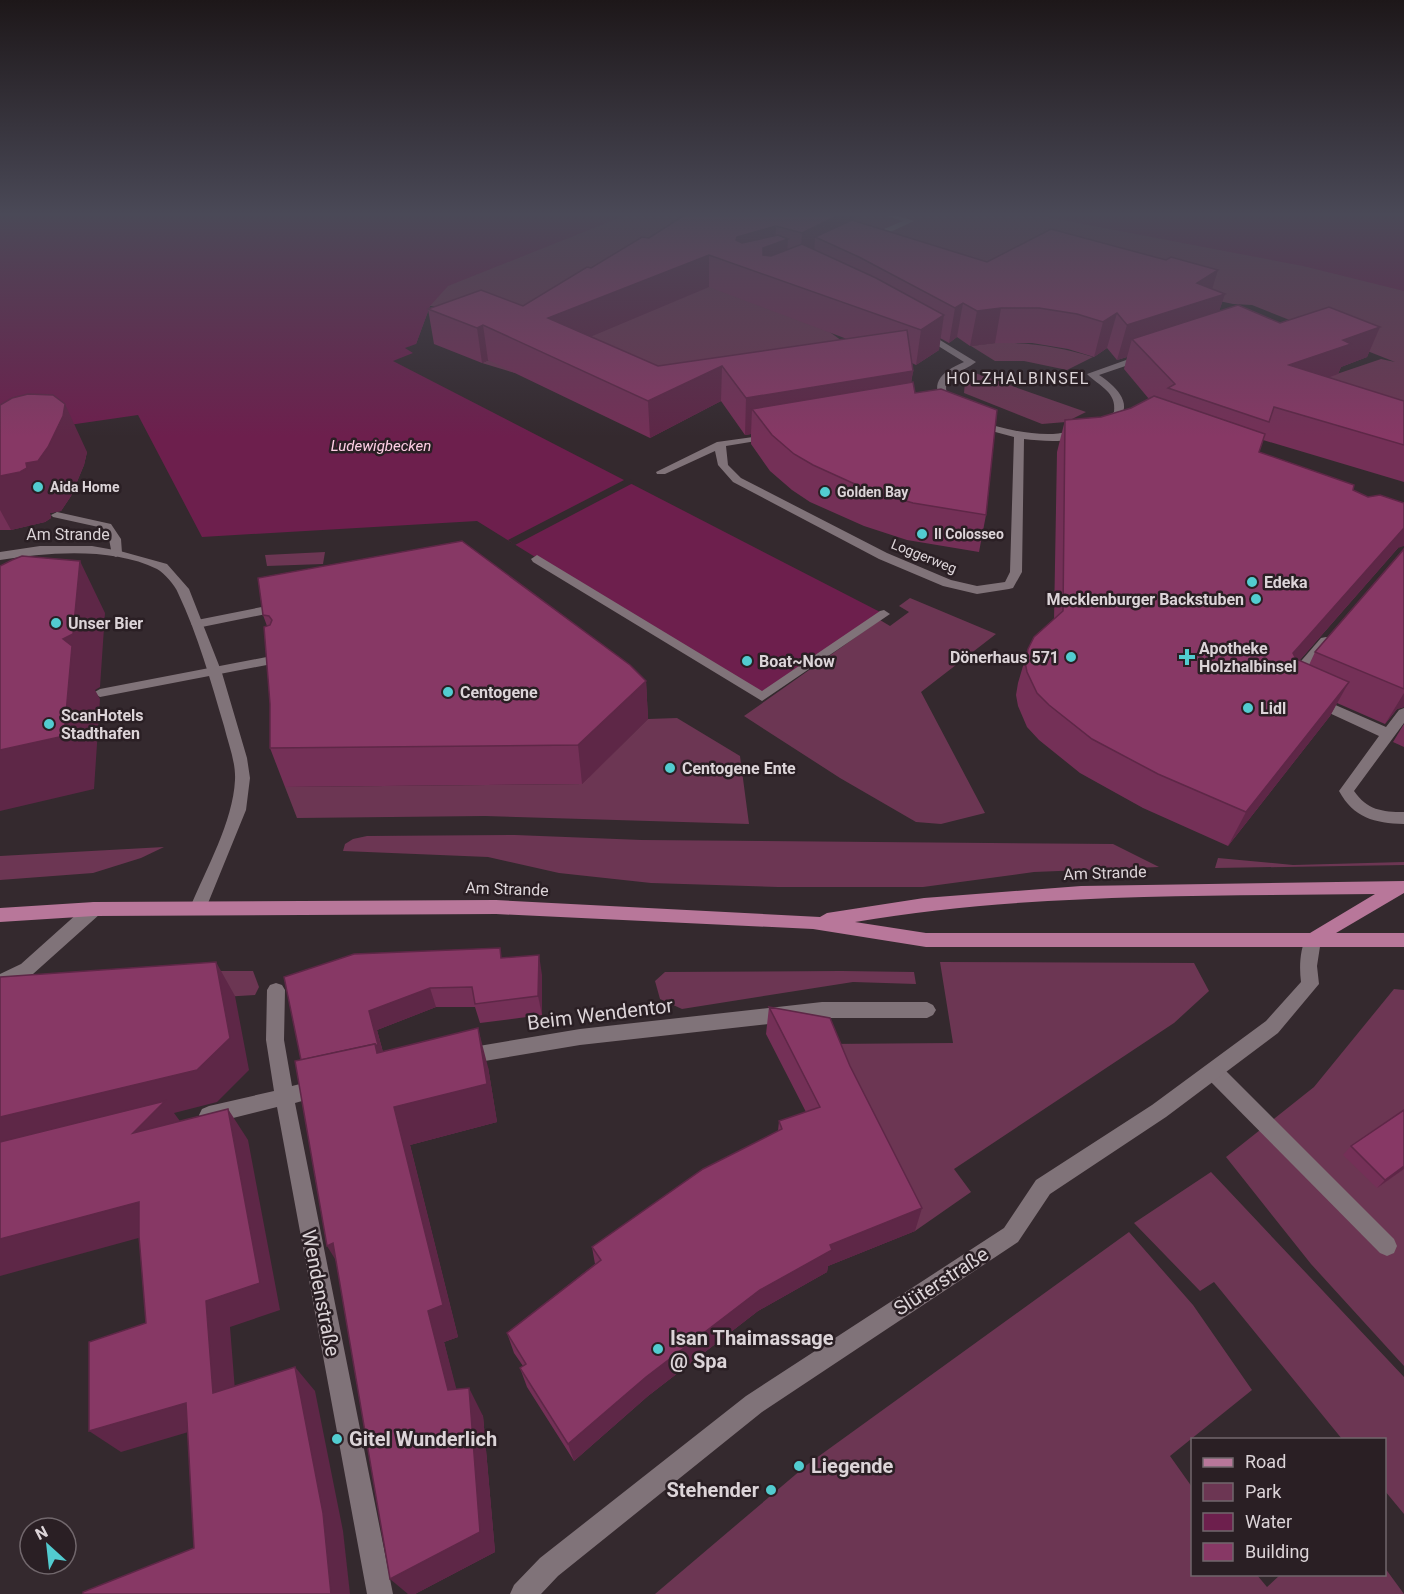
<svg xmlns="http://www.w3.org/2000/svg" width="1404" height="1594" viewBox="0 0 1404 1594" font-family="Roboto,sans-serif">
	<style>
		.green { fill: #6c3653 }
		.water { fill: #6d1f4d }
		.pier { fill: #34292e }
		.lines { fill: none; stroke-linecap: round; stroke-linejoin: round }
		.service { fill: #807379; fill-rule: evenodd }
		.pedestrian { fill: #807379; fill-rule: evenodd }
		.minor { fill: #807379; fill-rule: evenodd }
		.primary { fill: #b8779a; fill-rule: evenodd }
		.wall { fill: #743057; fill-rule: evenodd }
		.shaded-wall { fill: #5e2747 }
		.building { fill: #873865; stroke: #5e2747; stroke-width: 1.5 }
		.poi-dot { fill: #52ccd0; stroke: #2a1f24; stroke-width: 2 }
		.labels { text-anchor: middle; dominant-baseline: central; stroke-width: 5; stroke-linejoin: round; paint-order: stroke }
		.far-poi-label { font-size: 14px; font-weight: bold; fill: #dcd4d8; stroke: #2a1f24; text-anchor: start }
		.far-street-label { font-size: 14px; fill: #dcd4d8; stroke: #2a1f24 }
		.far-water-label { font-size: 15px; font-style: italic; fill: #fecfe5; stroke: #2a1f24 }
		.far-quarter-label { font-size: 16px; letter-spacing: 1.5px; fill: #dcd4d8; stroke: #2a1f24 }
		.street-label { font-size: 16px; fill: #dcd4d8; stroke: #2a1f24 }
		.poi-label { font-size: 16px; font-weight: bold; fill: #dcd4d8; stroke: #2a1f24; text-anchor: start }
		.near-street-label { font-size: 20px; fill: #dcd4d8; stroke: #2a1f24 }
		.near-poi-label { font-size: 20px; font-weight: bold; fill: #dcd4d8; stroke: #2a1f24; text-anchor: start }
	</style>
	<rect width="100%" height="100%" fill="#34292e"/>
	<g class="green">
		<path d="M605,214h525l274,57v166l-132,-41 109,-37 14,3 -143,-57 -19,-1 -102,-22 -126,-6 -318,-60 -12,5 195,140 -211,40 -101,-45 -43,17 -33,-10 48,-21 -90,-36h-10l-14,38v-15l20,-39z"/>
		<path d="M995,343c34,-1 66,4 98,14l-26,13 -43,-9h-29l-24,-15z"/>
		<path d="M975,373l111,39 -20,10 -24,2 -78,-31 1,-11z"/>
		<path d="M325,552l-2,12 -56,2 -2,-11z"/>
		<path d="M910,598l86,36 -75,58 64,121 -44,11 -25,-2 -76,-44 -96,-62 136,-96 10,6 19,-14 -10,-6z"/>
		<path d="M677,718l63,38 9,68 -264,-8 -188,2 -12,-31 297,-3 66,-65z"/>
		<path d="M515,835l127,5 471,4 46,23 -125,5 -111,15h-145l-127,-4 -92,-10 -71,-16 -145,-6 2,-7 8,-5 14,-3z"/>
		<path d="M164,847l-23,11 -48,15 -93,7v-24z"/>
		<path d="M1218,858l75,7 111,-3v3l-189,3z"/>
		<path d="M940,962l254,1 15,28 -35,32 -220,146 17,23 -56,39 -69,-139 -20,-48 127,-1z"/>
		<path d="M131,971h122l6,16 -4,8 -98,6z"/>
		<path d="M841,971l73,1 2,12 -63,-2 -171,27 -22,-10 -5,-18 10,-9z"/>
		<path d="M1394,989l10,1v376l-93,-102 -85,-107 88,-70z"/>
		<path d="M1211,1172l193,205v137l-19,-23 -1,-51 -42,-1 -128,-157 -14,9 -66,-68z"/>
		<path d="M1129,1232l64,73 59,85 -82,66 22,31v87l65,1 10,12 13,-12 104,-1 1,-6 19,26h-749l153,-130z"/>
	</g>
	<g class="water">
		<path d="M0,214h629l-181,72 -18,20 -14,38 -11,4 8,5 -20,8 491,253 -122,83 -285,-176 -275,16 -64,-122 -138,20z"/>
		<path d="M1031,214h373v77l-101,-25z"/>
	</g>
	<path class="pier" d="M628,478l7,4 -120,63 -7,-5z"/>
	<g class="lines">
		<g class="service">
			<path d="M881,214h10l23,7 -43,20h-6v-4l38,-16z"/>
			<path d="M57,512l54,12 10,15 1,14 -6,4 -4,-2 -3,-16 -6,-11 -50,-11 -2,-2z"/>
			<path d="M282,603l4,1 2,3 -2,3 -89,18 -6,-4 6,-4z"/>
			<path d="M1326,637l5,1 1,3 -1,3 -32,37h-10l-2,-3 2,-3 32,-37z"/>
			<path d="M277,655l5,1 2,3 -2,3 -182,35 -7,-4 7,-4z"/>
			<path d="M1317,697l69,30 13,-17 5,-2v15l-50,68c13,19 28,21 50,21v12c-30,-1 -50,-6 -65,-33l40,-55 -67,-31 -2,-3 2,-3z"/>
			<path d="M94,902l6,2 2,5 -2,5 -67,60 -33,15v-15l21,-10 67,-60z"/>
			<path d="M1214,1064l7,2 173,173 3,7 -3,7 -7,3 -7,-3 -173,-175 -2,-6 2,-6z"/>
		</g>
		<path class="pedestrian" d="M537,555l225,136 118,-80 4,-1 6,4 -128,87 -229,-139 -2,-3z"/>
		<g class="minor">
			<path d="M922,329l54,33c-19,14 -43,16 -21,44l-2,2h-6c-20,-23 -7,-36 17,-46l-45,-28v-4z"/>
			<path d="M1143,354l5,3 -2,2 -47,16c14,9 36,28 19,45 -4,5 -10,8 -17,7v-4l13,-11c3,-20 -15,-26 -27,-38z"/>
			<path d="M977,421c25,7 49,14 76,13 10,0 25,-6 32,0 -15,10 -43,7 -61,5l-2,133 -9,16 -4,1 -32,5 -34,-8 -64,-27 -146,-77 -15,-17 -3,-14 -50,23h-8l-1,-2 61,-30 58,-8v4l-49,8 2,19 13,13 146,75 64,27 26,6 28,-4 5,-10 4,-135 -41,-11 -1,-2z"/>
			<path d="M40,546h52l28,5 47,13 22,25 33,84 25,85 3,20 -4,32 -42,103 -6,2 -6,-2 -2,-5c16,-39 43,-86 45,-128 1,-18 -7,-37 -11,-54 -13,-44 -26,-91 -46,-133 -3,-8 -14,-20 -21,-24 -44,-22 -109,-17 -157,-9v-8z"/>
			<path d="M1313,933l6,2 2,5 -4,26 2,18 -41,49 -112,84 -116,77 -32,48 -256,170 -204,164 -17,18h-31l4,-9 26,-27 206,-162 258,-168 32,-48 116,-75 114,-84 35,-39c-2,-16 -1,-33 6,-47z"/>
			<path d="M276,983l6,2 3,5 -1,50 8,46 28,-7 7,3 2,6 -2,6 -32,9 98,491h-26l-90,-487 -68,17 -7,-3 -3,-6 3,-6 7,-3 65,-15 -8,-51 1,-50 3,-5z"/>
			<path d="M822,1002h105l6,3 3,5 -3,5 -6,3h-105l-242,27 -113,19 -7,-2 -2,-6 2,-6 7,-2 113,-19z"/>
		</g>
		<path class="primary" d="M1404,881v12l-68,40h68v14h-478l-113,-18 -317,-15 -402,2 -94,6v-14l94,-6 402,-2 324,17 7,-4 97,-15 157,-12zM1375,894l-65,39h-384l-71,-11c172,-29 346,-26 520,-28z"/>
	</g>
	<g class="wall">
		<path d="M686,214h179l-29,12v1l151,35 179,-2 52,10 -6,19 13,5 -6,17 61,12 100,4 -13,30 -26,10 -3,7 -9,4 75,23v81l-141,-42 -4,12 94,38 45,58 -99,113 10,4 6,-13 89,-103v158l-7,2 -12,15 -48,-21 -7,13 -102,130 -85,-38 -63,-35 -41,-33 -12,-13 -9,-21 -2,-11 2,-12 10,-34 26,-29 3,-168 8,-32 36,-3 30,-9 18,-9 -25,-30 3,-12 -10,3 -10,-12 -13,9 -26,-8 -36,-6h-37l-25,3 -13,-9 -8,6 -9,-5 -1,12 -23,15 -4,-2 1,8 -2,12 4,10 71,122 -7,37 -72,-12 -43,-14 -54,-24 -18,-12 -22,-19 -19,-27v-10l-6,1 -24,-34 -71,37 -162,-78 -6,3 -48,-19 -6,-35 95,-3 126,-68zM709,287l138,52 -189,27 -68,-30z"/>
		<path d="M0,405l87,47 -3,13 -13,31 -10,15 -11,2 1,5 -6,4 -34,8h-11z"/>
		<path d="M263,615l383,66 2,38 -66,65 -297,3 -15,-39v-44l-3,-78z"/>
		<path d="M1404,724v23l-11,-5z"/>
		<path d="M502,958l40,17v40l-62,8 -5,-16h-39l-59,23 6,22 105,15 9,55 -87,23 48,192 -14,5 12,48 27,26 12,136 -80,42h-7l-72,-332 -35,-202 -17,-83z"/>
		<path d="M769,1007l146,224 -87,35 -1,6 -69,39 -110,85 -74,65 -47,-74 -7,-19 3,-2 -9,-13 -7,-20 88,-69 -3,-17 186,-116 1,-10 27,-9 -40,-78z"/>
		<path d="M1404,1110v59l-27,19 -34,-33 8,-9z"/>
	</g>
	<g class="shaded-wall">
		<path d="M809,214h56l-29,12 -1,20 -20,-9 -1,21 -14,6 2,-31z"/>
		<path d="M776,226l-1,18 13,-5 -2,32 -50,-31 1,-3z"/>
		<path d="M709,255v32l-157,66 -4,-35z"/>
		<path d="M1218,270l-9,29 16,-5 -12,35 -81,10 -5,18 -10,3 10,-35z"/>
		<path d="M963,303l-6,34 -8,6 6,-35z"/>
		<path d="M1001,308l-6,35 -25,3 7,-35z"/>
		<path d="M1117,313l-10,35 -13,9 9,-35z"/>
		<path d="M944,315l-5,35 -23,15 5,-35z"/>
		<path d="M483,325l5,35 -6,3 -5,-35z"/>
		<path d="M1380,327l-13,30 -26,10 -3,7 -61,23 12,-32 54,-25z"/>
		<path d="M722,366l-1,35 -71,37 -2,-37z"/>
		<path d="M913,371l-6,36 -155,2 -1,25 -6,1 1,-37z"/>
		<path d="M65,404l22,48 -3,13 -13,31 -10,15 -11,2 1,5 -6,4 -34,8 -11,-20v-34l26,-13z"/>
		<path d="M1404,528v18l-6,2 -122,139 17,-34z"/>
		<path d="M80,561l25,52 -5,74 -5,3 5,9 -6,90 -94,22v-61l63,-111z"/>
		<path d="M646,681l2,38 -66,65 -4,-39z"/>
		<path d="M1349,682l-19,34 -102,130 18,-34z"/>
		<path d="M1404,693v14l-7,2 -12,15z"/>
		<path d="M539,955l3,20v40l-4,-19z"/>
		<path d="M216,962l19,34 14,74 -32,32 -43,11 14,19 -188,24v-39z"/>
		<path d="M430,988l6,19 -59,23 9,34 -75,16 58,-69z"/>
		<path d="M478,1028l10,39 9,55 -87,23 48,192 -14,5 20,76 -16,-28 -20,-79 -34,-204z"/>
		<path d="M228,1109l20,31 32,170 -50,17 7,89 -24,-23 -7,-92z"/>
		<path d="M1404,1166v3l-27,19 8,-8z"/>
		<path d="M139,1202l25,29 -164,45v-37z"/>
		<path d="M922,1208l-7,23 -87,35 -1,6 -69,39 -110,85 -74,65 -6,-17 78,-67 114,-87 70,-45z"/>
		<path d="M333,1243l15,37 -21,-34z"/>
		<path d="M295,1367l20,24 28,140 7,63h-19z"/>
		<path d="M469,1388l14,28 12,136 -80,42h-7l-18,-15z"/>
		<path d="M186,1403l26,22 -91,27 -32,-21z"/>
	</g>
	<g class="building">
		<path d="M686,214h144l7,2 -35,17 -26,-7 -39,11 -1,3 6,3 36,-8 10,4 -25,9v7l8,1 31,-12 74,34 68,37 -23,15 -212,-75 -161,63 110,48 249,-36 6,41 -167,27 -24,-32 -74,35 -165,-76 -6,3 -49,-19 53,-19 42,16 64,-39 4,1 51,-31 7,1z"/>
		<path d="M852,220l135,42 64,-33 115,31 5,-3 47,13 -21,13 28,11 -98,31 -10,-12 -14,9 -26,-8 -38,-6h-38l-24,3 -14,-8 -8,5 -96,-51 -44,-20z"/>
		<path d="M1238,305l42,18 49,-16 51,20 -37,13 8,4 -62,21 115,36v44l-130,-38 -5,15 -101,-34 7,-4 -43,-45z"/>
		<path d="M913,382l2,11 26,-4 56,21 -11,105 -73,-12 -45,-13 -55,-25 -19,-11 -22,-19 -20,-26z"/>
		<path d="M28,394l25,1 12,9 -2,12 -15,31 -10,14 -12,2 1,5 -7,4 -20,4v-71l12,-7z"/>
		<path d="M1154,396l111,38 -6,18 95,33 -1,5 15,7 12,-2 24,8v25l-111,125 3,6 53,23 -103,130 -88,-38 -66,-35 -43,-34 -12,-12 -10,-21 -2,-10 3,-13 6,-12 29,-26 2,-191 36,-3 30,-9z"/>
		<path d="M462,541l168,124 16,16 -68,64 -308,3v-44l-6,-77 6,-2 2,-5 -3,-4 -6,-1 -5,-37z"/>
		<path d="M1404,549v140l-89,-37z"/>
		<path d="M22,556l58,5 -7,73 -10,5 9,7 -8,90 -64,14v-184l12,-6z"/>
		<path d="M500,948l1,10 38,-3 -1,41 -63,8 -3,-17 -42,1 -61,23 9,34h-3v-1l-74,16 -17,-83 70,-23z"/>
		<path d="M216,962l14,76 -33,32 -197,47v-140z"/>
		<path d="M769,1007l61,11 20,48 72,142 -92,37 2,5 -72,40 -114,87 -78,67 -48,-76 6,-4 -19,-31 94,-73 -9,-13 111,-78 79,-40 -3,-8 41,-14z"/>
		<path d="M478,1028l9,56 -93,23 49,198 -15,6 20,79 21,-2 11,144 -90,47 -57,-336 -6,3 -32,-185 80,-17 2,9z"/>
		<path d="M165,1101l-32,32 95,-24 32,174 -54,18 7,92 82,-26 28,146 8,81h-248v-2l111,-44 -8,-145 -97,28v-89l57,-19 -7,-87v-34l-139,37v-97z"/>
		<path d="M1404,1110v56l-19,14 -34,-34z"/>
	</g>
	<linearGradient id="sky" x2="0" y2="1"><stop stop-color="#1d1719"/><stop offset="0.49" stop-color="#4a4957"/><stop offset="1" stop-color="#4a4957" stop-opacity="0"/></linearGradient>
	<rect width="1404" height="437" fill="url(#sky)"/>
	<g class="poi-dot">
		<circle cx="38" cy="487" r="6"/>
		<circle cx="825" cy="492" r="6"/>
		<circle cx="922" cy="534" r="6"/>
		<circle cx="1252" cy="582" r="6"/>
		<circle cx="1256" cy="599" r="6"/>
		<circle cx="56" cy="623" r="6"/>
		<circle cx="1071" cy="657" r="6"/>
		<path d="M1184 648h6v6h6v6h-6v6h-6v-6h-6v-6h6z"/>
		<circle cx="747" cy="661" r="6"/>
		<circle cx="448" cy="692" r="6"/>
		<circle cx="1248" cy="708" r="6"/>
		<circle cx="49" cy="724" r="6"/>
		<circle cx="670" cy="768" r="6"/>
		<circle cx="658" cy="1349" r="6"/>
		<circle cx="337" cy="1439" r="6"/>
		<circle cx="799" cy="1466" r="6"/>
		<circle cx="771" cy="1490" r="6"/>
	</g>
	<g class="labels">
		<g class="far-poi-label">
			<text x="50" y="487">Aida Home</text>
			<text x="837" y="492">Golden Bay</text>
			<text x="934" y="534">Il Colosseo</text>
		</g>
		<g class="far-street-label">
			<text transform="translate(924 556) rotate(22)">Loggerweg</text>
		</g>
		<g class="far-water-label">
			<text x="381" y="446">Ludewigbecken</text>
		</g>
		<g class="far-quarter-label">
			<text x="1018" y="378">HOLZHALBINSEL</text>
		</g>
		<g class="street-label">
			<text x="68" y="534">Am Strande</text>
			<text transform="translate(1105 873) rotate(-2)">Am Strande</text>
			<text transform="translate(507 889) rotate(2)">Am Strande</text>
		</g>
		<g class="poi-label">
			<text x="1264" y="582">Edeka</text>
			<text x="1244" y="599" text-anchor="end">Mecklenburger Backstuben</text>
			<text x="68" y="623">Unser Bier</text>
			<text x="1199" y="648">Apotheke<tspan x="1199" dy="18">Holzhalbinsel</tspan></text>
			<text x="1059" y="657" text-anchor="end">Dönerhaus 571</text>
			<text x="759" y="661">Boat~Now</text>
			<text x="460" y="692">Centogene</text>
			<text x="1260" y="708">Lidl</text>
			<text x="61" y="715">ScanHotels<tspan x="61" dy="18">Stadthafen</tspan></text>
			<text x="682" y="768">Centogene Ente</text>
		</g>
		<g class="near-street-label">
			<text transform="translate(600 1014) rotate(-7)">Beim Wendentor</text>
			<text transform="translate(941 1281) rotate(-33)">Slüterstraße</text>
			<text transform="translate(321 1293) rotate(79)">Wendenstraße</text>
		</g>
		<g class="near-poi-label">
			<text x="670" y="1338">Isan Thaimassage<tspan x="670" dy="23">@ Spa</tspan></text>
			<text x="349" y="1439">Gitel Wunderlich</text>
			<text x="811" y="1466">Liegende</text>
			<text x="759" y="1490" text-anchor="end">Stehender</text>
		</g>
	</g>
	<rect x="1191" y="1438" width="195" height="138" fill="#2a1f24" stroke="#71676c" stroke-width="1.5"/>
	<rect x="1203" y="1458" width="30" height="9" fill="#b8779a" stroke="#71676c" stroke-width="1.5"/>
	<text x="1245" y="1468" font-size="18" fill="#dcd4d8">Road</text>
	<rect x="1203" y="1483" width="30" height="18" fill="#6c3653" stroke="#71676c" stroke-width="1.5"/>
	<text x="1245" y="1498" font-size="18" fill="#dcd4d8">Park</text>
	<rect x="1203" y="1513" width="30" height="18" fill="#6d1f4d" stroke="#71676c" stroke-width="1.5"/>
	<text x="1245" y="1528" font-size="18" fill="#dcd4d8">Water</text>
	<rect x="1203" y="1543" width="30" height="18" fill="#873865" stroke="#71676c" stroke-width="1.5"/>
	<text x="1245" y="1558" font-size="18" fill="#dcd4d8">Building</text>
	<g transform="translate(48 1546) rotate(333)"><circle r="28" fill="#2a1f24" stroke="#71676c" stroke-width="1.5"/>
	<path d="M0-4.5L10 22L0 15L-10 22Z" fill="#52ccd0"/>
	<text y="-9" font-size="16" font-weight="bold" text-anchor="middle" fill="#dcd4d8">N</text>
	</g>
</svg>
